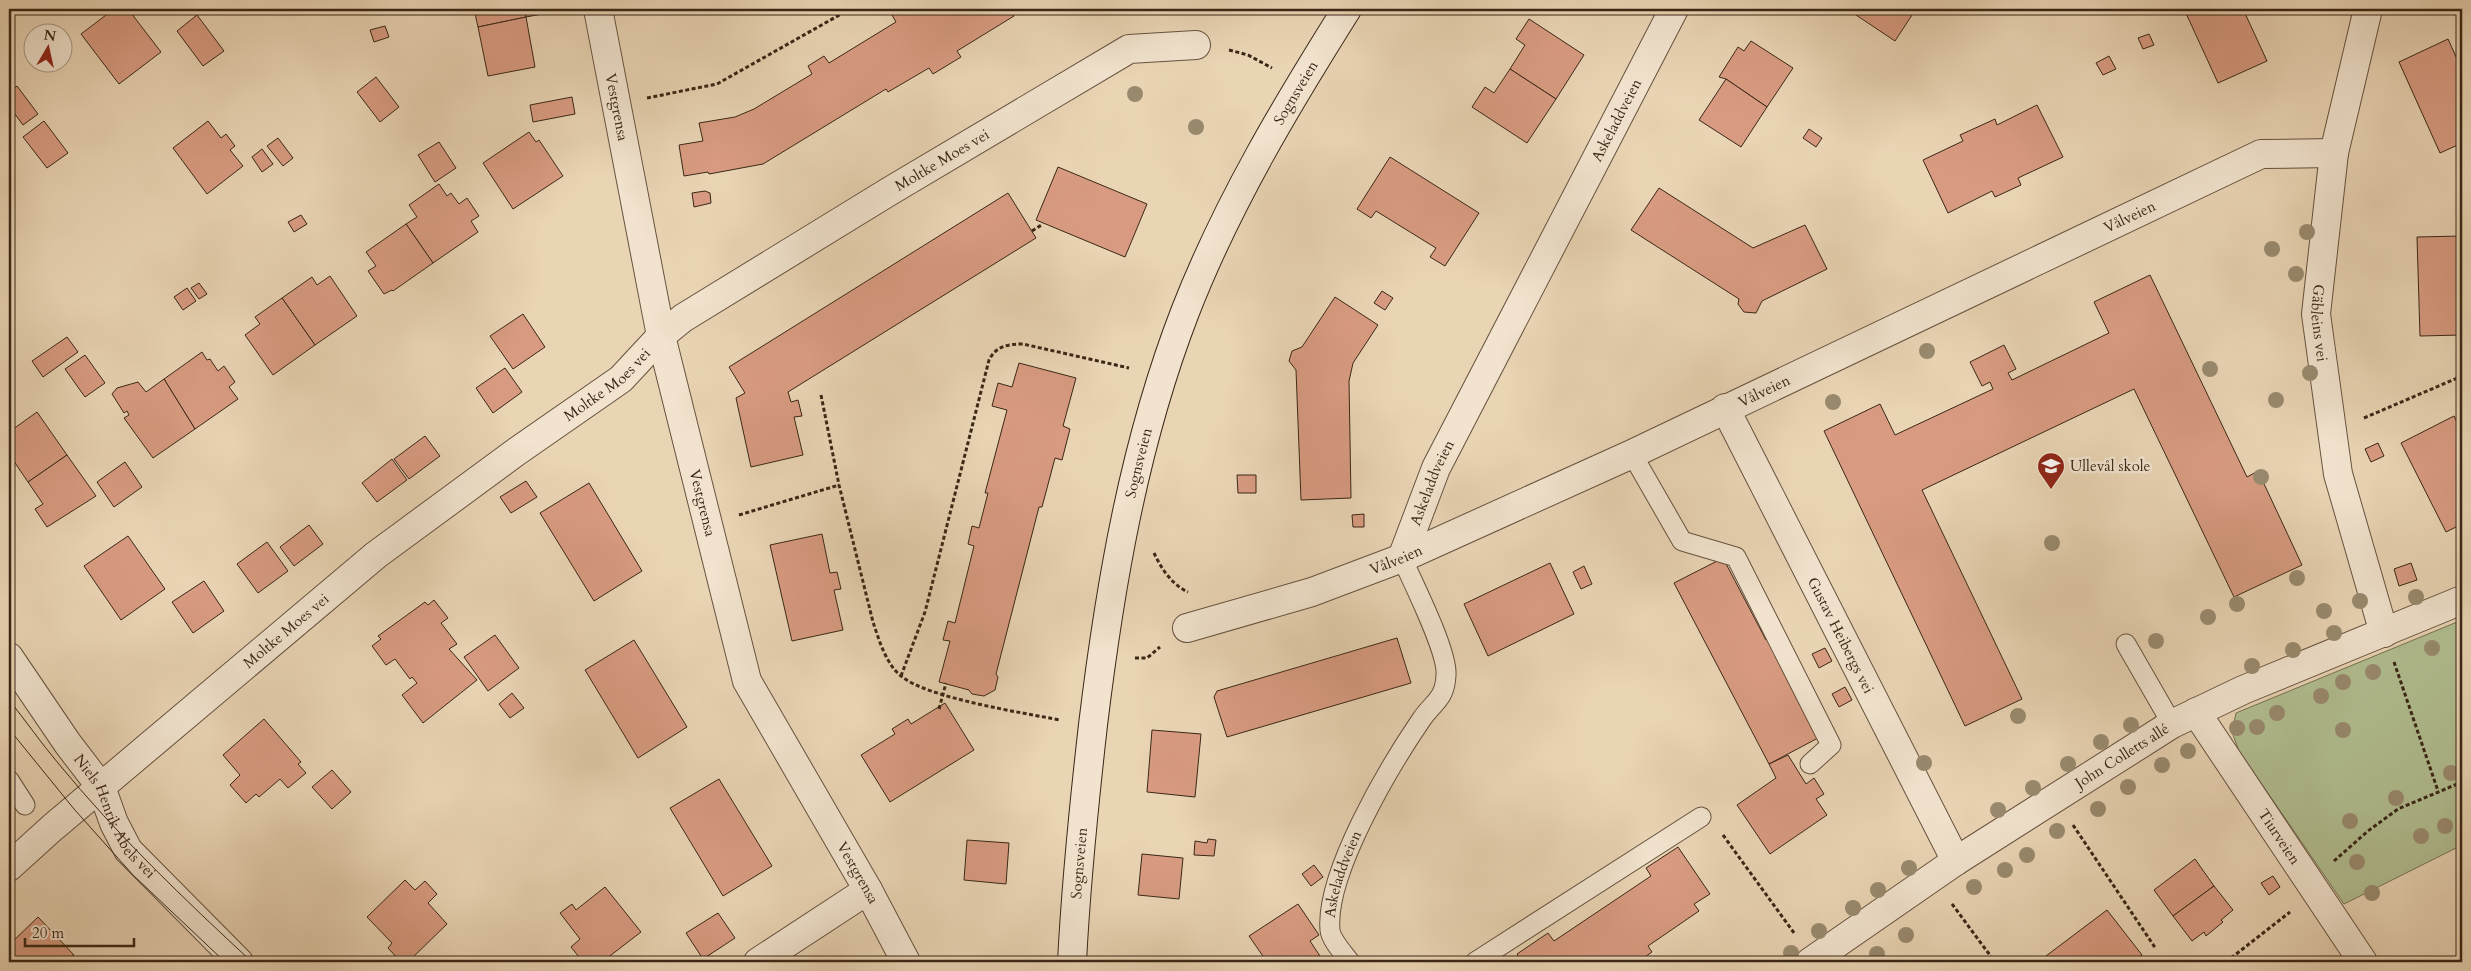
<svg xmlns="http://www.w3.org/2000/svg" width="2471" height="971" viewBox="0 0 2471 971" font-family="Cardo,serif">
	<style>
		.green { fill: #b1be91; stroke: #767254 }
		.building { fill: #d89b81; stroke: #3a2716 }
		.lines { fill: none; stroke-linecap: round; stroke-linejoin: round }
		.service-casing { stroke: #66523e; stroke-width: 21 }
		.minor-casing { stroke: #66523e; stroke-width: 30 }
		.secondary-casing { stroke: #3a2716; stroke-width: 30 }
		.path { stroke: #3a2716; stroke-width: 3; stroke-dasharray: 4 2.5; stroke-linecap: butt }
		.service { stroke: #f1e3ce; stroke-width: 19 }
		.minor { stroke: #f1e3ce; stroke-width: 28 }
		.secondary { stroke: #f1e3ce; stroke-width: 28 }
		.tram { stroke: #3a2716; stroke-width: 1 }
		.path-bridge { stroke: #3a2716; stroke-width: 3; stroke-dasharray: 4 2.5; stroke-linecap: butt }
		.tree { fill: #998a6e }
		.labels { text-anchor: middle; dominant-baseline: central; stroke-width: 5; stroke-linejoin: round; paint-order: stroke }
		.street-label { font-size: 15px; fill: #3a2716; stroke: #f1e3ce }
		.poi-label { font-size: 15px; fill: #3a2716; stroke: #f1e3ce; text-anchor: start }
	</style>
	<rect width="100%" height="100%" fill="#e9d4b4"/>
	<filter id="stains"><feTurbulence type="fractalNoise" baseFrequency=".004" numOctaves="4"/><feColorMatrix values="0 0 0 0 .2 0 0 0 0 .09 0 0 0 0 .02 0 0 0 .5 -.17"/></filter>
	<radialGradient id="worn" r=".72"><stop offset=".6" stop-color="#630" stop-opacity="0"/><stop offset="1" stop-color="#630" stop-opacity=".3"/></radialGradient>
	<path class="green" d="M2462,620v225l-118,59 -105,-153 -7,-19 4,-19z"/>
	<g class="building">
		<path d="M114,9h14l33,43 -42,32 -38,-50z"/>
		<path d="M474,9h50l2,8 -48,10z"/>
		<path d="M524,9h34v2l-32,6z"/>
		<path d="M904,9h112l-5,3 3,4 -57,35 4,6 -28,17 -4,-6 -41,24 -2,-3 -123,75 -54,10 -1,-2 -24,4 -5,-31 24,-4 -4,-18 36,-6 19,-8 58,-35 -4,-8 16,-10 5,7 67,-41 -4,-7z"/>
		<path d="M1847,9h69l-21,32z"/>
		<path d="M2184,9h59l24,52 -49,22z"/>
		<path d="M197,15l27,36 -21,15 -26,-35z"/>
		<path d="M526,17l9,50 -47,9 -10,-49z"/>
		<path d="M1529,19l55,36 -28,44 -46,-30 15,-24 -9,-6z"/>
		<path d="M385,26l4,11 -15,5 -4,-12z"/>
		<path d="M2149,34l5,11 -11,4 -5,-11z"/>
		<path d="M2448,39l14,31v73l-22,10 -41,-91z"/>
		<path d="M1751,41l42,27 -26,39 -41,-28 -7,-2 19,-30 6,4z"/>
		<path d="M2109,56l7,13 -13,6 -7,-12z"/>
		<path d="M1510,69l46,30 -29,44 -55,-36 13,-20 9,6z"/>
		<path d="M376,77l23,30 -19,15 -23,-30z"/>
		<path d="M1726,79l41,28 -26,40 -42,-27z"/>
		<path d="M17,86l21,28 -15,11 -14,-19v-14z"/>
		<path d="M572,97l3,17 -42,8 -3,-17z"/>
		<path d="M2037,105l26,52 -45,21 3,7 -26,12 -3,-6 -44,22 -25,-53 40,-19 -3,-6 35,-16 2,6z"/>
		<path d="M44,121l24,32 -21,15 -24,-31z"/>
		<path d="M208,121l13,17 5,-4 9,12 -5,4 13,16 -36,28 -34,-46z"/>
		<path d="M1809,129l13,9 -6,9 -13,-9z"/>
		<path d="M529,132l7,10 3,-2 24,36 -50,33 -30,-46z"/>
		<path d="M278,138l15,20 -10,8 -16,-20z"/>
		<path d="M439,142l17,26 -21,14 -17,-27z"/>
		<path d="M262,149l11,15 -11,8 -10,-15z"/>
		<path d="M1390,157l89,56 -34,53 -15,-9 6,-9 -60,-37 -5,7 -14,-9z"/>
		<path d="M1058,167l89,37 -22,53 -89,-37z"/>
		<path d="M439,184l8,12 4,-3 8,11 8,-6 12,18 -8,5 7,11 -45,31 -27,-39 11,-7 -8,-12z"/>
		<path d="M1659,188l94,60 52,-23 22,44 -65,32 -6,12 -12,-1 -6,-8 1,-5 -108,-69z"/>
		<path d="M705,191l5,2 1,10 -17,4 -2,-14z"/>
		<path d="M1008,193l28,45 -248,154 3,10 7,-2 4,16 -8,1 9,38 -52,12 -15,-69 9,-5 -16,-26z"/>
		<path d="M301,215l6,9 -13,8 -6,-10z"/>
		<path d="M406,224l27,39 -40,28 -1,-1 -8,4 -16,-23 8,-5 -10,-14z"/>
		<path d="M2462,236v99l-42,1 -3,-99z"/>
		<path d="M2150,275l97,202 11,-6 44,94 -68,32 -100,-208 -212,101 100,209 -57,27 -141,-295 56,-27 15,31 98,-46 -3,-7 -8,4 -12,-24 34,-17 12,24 -8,4 4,7 97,-47 -15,-31z"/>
		<path d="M330,276l27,40 -42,29 -33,-47 30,-21 5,8z"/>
		<path d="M199,283l8,11 -8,5 -8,-11z"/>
		<path d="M187,288l9,13 -13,9 -9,-13z"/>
		<path d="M1382,291l11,7 -8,12 -11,-7z"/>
		<path d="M1335,297l43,28 -25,38 -4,18 2,117 -50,2 -5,-130 -7,-9 3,-10 10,-4z"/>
		<path d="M282,298l33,47 -42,30 -28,-40 15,-11 -5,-7z"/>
		<path d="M523,314l22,33 -32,22 -23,-33z"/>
		<path d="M67,337l11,15 -35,25 -11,-16z"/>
		<path d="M202,352l5,8 3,-1 8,12 6,-5 11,16 -6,5 9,12 -43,30 -31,-50z"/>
		<path d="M85,355l20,28 -20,14 -20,-28z"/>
		<path d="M1019,363l57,15 -13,48 7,3 -8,31 -7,-2 -13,49h-3l-43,167 2,3 -3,13 -11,6 -12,-2 -3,-4 -30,-8 11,-41 -7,-1 5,-19 7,2 19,-77 -6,-2 4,-18 7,2 9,-35h-3l22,-83 -15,-4 6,-23 14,4z"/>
		<path d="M505,368l17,24 -29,21 -17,-25z"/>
		<path d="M164,379l31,50 -42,29 -29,-40 5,-3 -2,-4 -3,2 -12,-19 5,-6 21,-6 8,10z"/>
		<path d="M37,412l30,43 -39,27 -19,-28v-22z"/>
		<path d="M2454,416l8,17v91l-16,8 -45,-89z"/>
		<path d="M425,436l15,20 -31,23 -15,-20z"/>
		<path d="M2378,443l6,13 -13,6 -6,-13z"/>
		<path d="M67,455l29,41 -49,31 -12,-18 8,-5 -15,-22z"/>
		<path d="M392,459l15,21 -30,22 -15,-19z"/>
		<path d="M125,462l17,25 -28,20 -17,-25z"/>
		<path d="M1237,475h19v18h-18z"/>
		<path d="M526,481l11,16 -26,16 -11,-16z"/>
		<path d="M589,483l53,88 -48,30 -54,-88z"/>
		<path d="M1364,514v13h-11l-1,-12z"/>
		<path d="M309,525l14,19 -29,22 -14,-19z"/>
		<path d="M822,534l8,39 7,-1 4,17 -7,1 9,40 -51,11 -22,-96z"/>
		<path d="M128,536l37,53 -44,31 -37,-54z"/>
		<path d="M267,542l21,29 -30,22 -21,-29z"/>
		<path d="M1723,558l43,82 7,-3 9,16 -7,3 43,82 -49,26 -95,-181z"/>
		<path d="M1550,563l24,51 -86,42 -24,-52z"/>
		<path d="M2411,563l6,17 -18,6 -5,-17z"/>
		<path d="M1584,566l8,18 -11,5 -8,-17z"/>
		<path d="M204,581l20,30 -31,22 -21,-31z"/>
		<path d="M434,600l14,18 -7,5 16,21 -8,5 28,31 -54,43 -21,-28 15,-12 -5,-6 -2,2 -15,-20 -9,6 -14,-19 9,-7 -3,-3 47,-34 3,3z"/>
		<path d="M495,635l24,33 -31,23 -24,-34z"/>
		<path d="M1397,638l14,45 -184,54 -13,-40 3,-6z"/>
		<path d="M634,640l53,87 -49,31 -53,-88z"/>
		<path d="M1825,648l7,13 -13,7 -7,-14z"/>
		<path d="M1845,687l7,13 -13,7 -7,-13z"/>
		<path d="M512,693l12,15 -14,10 -11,-14z"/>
		<path d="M945,703l29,47 -84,52 -29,-47 34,-21 -3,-5 16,-10 3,5z"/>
		<path d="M264,719l37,43 -3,2 8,9 -18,15 -8,-9 -21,18 -3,-3 -10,9 -16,-18 10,-10 -17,-20z"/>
		<path d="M1152,730l49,4 -6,63 -48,-5z"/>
		<path d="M1788,755l18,29 8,-6 10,16 -8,5 11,16 -57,39 -33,-49 39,-27 -7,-14z"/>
		<path d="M332,770l19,22 -19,17 -20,-22z"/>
		<path d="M719,779l53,87 -49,30 -53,-88z"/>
		<path d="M1208,839l8,1 -2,16 -20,-1 1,-14 12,2z"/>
		<path d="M967,840l42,3 -3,41 -42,-4z"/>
		<path d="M1678,847l32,47 -16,10 5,7 -51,35 4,6 -14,10h-116l-5,-8 31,-21 6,8 97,-65 -5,-8z"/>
		<path d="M1142,854l41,4 -4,41 -41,-4z"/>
		<path d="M2195,859l19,27 -41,30 -19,-26z"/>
		<path d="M1314,865l9,12 -12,9 -9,-12z"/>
		<path d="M2273,876l7,11 -11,8 -8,-12z"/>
		<path d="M405,880l10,10 10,-9 12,13 -9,9 19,21 -38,37 -8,1 -13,-14 4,-5 -25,-26z"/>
		<path d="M2214,886l19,24 -12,10 2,2 -17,14 -2,-4 -12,9 -19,-25z"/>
		<path d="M605,887l36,45 -39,30h-19l-12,-15 9,-8 -20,-26 12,-9 4,6z"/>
		<path d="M1298,904l21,31 -9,6 14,21h-57l-18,-26z"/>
		<path d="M2107,910l35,45 -9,7h-95z"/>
		<path d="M718,913l17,25 -32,21 -17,-26z"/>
		<path d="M38,917l36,38 -2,1 6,6h-69v-17z"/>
	</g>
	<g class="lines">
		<g class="service-casing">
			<g id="service">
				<path d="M1632,454l50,87 54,16 95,188 -21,19"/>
				<path d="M2126,644l46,80"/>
				<path d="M9,780l16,25"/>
				<path id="s1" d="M1350,962c-6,-8 -19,-22 -20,-32 -5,-56 59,-163 91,-210 12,-18 24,-20 25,-45 2,-23 -33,-92 -44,-117"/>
				<path d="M1475,962l226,-145"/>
			</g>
		</g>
		<g class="minor-casing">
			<g id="minor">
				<path id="s2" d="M598,9l63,327 86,345 121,209 38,72"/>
				<path id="s3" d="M2368,9l-34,144 -18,161 22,160 46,159"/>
				<path id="s4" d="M1725,408l231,453"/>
				<path id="s5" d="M1402,558l34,-90 238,-459"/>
				<path id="s6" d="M1187,628l125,-36 90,-34 230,-104 629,-300 73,-1"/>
				<path id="s7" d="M9,657l59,87 33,43 13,36 14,27 111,112"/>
				<path id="s8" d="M2196,712l167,250"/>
				<path id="s9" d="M9,867l43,-39 324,-273 140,-103 105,-73 40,-43 22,-18 207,-127 239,-142 67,-4"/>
				<path d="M758,962l110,-72"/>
				<path id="s10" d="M1810,962l146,-101 216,-137 71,-34 219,-90"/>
			</g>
		</g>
		<g class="secondary-casing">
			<g id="secondary">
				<path id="s11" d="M1072,962c4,-79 12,-158 21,-237 17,-140 41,-281 92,-413 42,-108 101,-206 162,-303"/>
			</g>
		</g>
		<g class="path">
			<path d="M1229,50l19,5 24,13"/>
			<path d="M647,98l70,-14 133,-75"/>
			<path d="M1032,231l11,-7"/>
			<path d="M821,395l18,90 34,137c6,18 13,42 28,54 26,22 123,37 159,44"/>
			<path d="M2364,418l98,-42"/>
			<path d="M739,515l100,-30"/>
			<path d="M1154,553c7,15 18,32 34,39"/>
			<path d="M1135,658h12l13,-11"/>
			<path d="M2394,662l44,129"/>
			<path d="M901,676l24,-64 64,-252c7,-14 19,-16 34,-16l106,24"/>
			<path d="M2073,825l83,124"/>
			<path d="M1723,835l71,98"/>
			<path d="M2334,861l34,-30 30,-22 64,-27"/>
			<path d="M1952,904l43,58"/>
			<path d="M2226,962l64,-50"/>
		</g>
		<use href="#service" class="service"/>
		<use href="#minor" class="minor"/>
		<use href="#secondary" class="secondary"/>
		<g class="tram">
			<path d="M9,700c17,21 32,43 49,63 59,72 126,136 194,199"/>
			<path d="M9,729l65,80 59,66 92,87"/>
		</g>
		<path class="path-bridge" d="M939,709l7,-26"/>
	</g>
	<g class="tree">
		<circle cx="1135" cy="94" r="8"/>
		<circle cx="1196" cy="127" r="8"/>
		<circle cx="2307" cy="232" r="8"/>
		<circle cx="2272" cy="249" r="8"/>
		<circle cx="2296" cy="274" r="8"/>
		<circle cx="1927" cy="351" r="8"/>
		<circle cx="2210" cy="369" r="8"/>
		<circle cx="2310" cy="373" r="8"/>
		<circle cx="2276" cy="400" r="8"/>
		<circle cx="1833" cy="402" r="8"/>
		<circle cx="2261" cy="477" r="8"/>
		<circle cx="2052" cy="543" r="8"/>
		<circle cx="2297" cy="578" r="8"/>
		<circle cx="2416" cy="597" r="8"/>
		<circle cx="2360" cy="601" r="8"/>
		<circle cx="2237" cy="604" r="8"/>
		<circle cx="2324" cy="611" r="8"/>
		<circle cx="2208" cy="617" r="8"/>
		<circle cx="2334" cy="633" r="8"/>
		<circle cx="2156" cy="641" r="8"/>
		<circle cx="2432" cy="648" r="8"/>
		<circle cx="2293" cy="650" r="8"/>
		<circle cx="2252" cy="666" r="8"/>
		<circle cx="2373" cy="672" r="8"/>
		<circle cx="2343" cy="682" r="8"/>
		<circle cx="2321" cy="696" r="8"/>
		<circle cx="2277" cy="713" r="8"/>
		<circle cx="2018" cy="716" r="8"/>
		<circle cx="2131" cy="725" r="8"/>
		<circle cx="2257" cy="727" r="8"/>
		<circle cx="2237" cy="728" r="8"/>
		<circle cx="2343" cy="730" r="8"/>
		<circle cx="2101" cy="742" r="8"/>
		<circle cx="2188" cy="751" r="8"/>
		<circle cx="1924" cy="763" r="8"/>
		<circle cx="2068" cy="764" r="8"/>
		<circle cx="2162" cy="765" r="8"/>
		<circle cx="2451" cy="773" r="8"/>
		<circle cx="2128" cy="787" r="8"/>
		<circle cx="2033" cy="788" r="8"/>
		<circle cx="2396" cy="798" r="8"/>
		<circle cx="2098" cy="809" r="8"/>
		<circle cx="1998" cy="810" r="8"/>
		<circle cx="2350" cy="821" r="8"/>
		<circle cx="2445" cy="826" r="8"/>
		<circle cx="2057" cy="831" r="8"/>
		<circle cx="2421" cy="836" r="8"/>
		<circle cx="2027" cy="855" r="8"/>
		<circle cx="2357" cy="862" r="8"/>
		<circle cx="1909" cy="868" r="8"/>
		<circle cx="2005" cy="870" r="8"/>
		<circle cx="1974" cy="887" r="8"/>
		<circle cx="1878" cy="890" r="8"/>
		<circle cx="2372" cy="893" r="8"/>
		<circle cx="1853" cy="908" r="8"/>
		<circle cx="1819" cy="931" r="8"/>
		<circle cx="1906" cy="935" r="8"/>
		<circle cx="1791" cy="953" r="8"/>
		<circle cx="1877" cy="954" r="8"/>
	</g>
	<defs>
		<g id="school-pin" transform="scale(1.4375)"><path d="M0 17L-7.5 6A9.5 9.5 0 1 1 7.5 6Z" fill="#8f2418" stroke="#f1e3ce"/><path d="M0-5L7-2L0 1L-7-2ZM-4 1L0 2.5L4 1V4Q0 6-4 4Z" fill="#fff"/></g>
	</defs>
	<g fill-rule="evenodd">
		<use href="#school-pin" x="2051" y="466"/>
	</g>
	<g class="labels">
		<g class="street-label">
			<text stroke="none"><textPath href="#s11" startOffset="908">Sognsveien</textPath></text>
			<text stroke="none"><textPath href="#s2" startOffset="100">Vestgrensa</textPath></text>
			<text stroke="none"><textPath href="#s5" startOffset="488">Askeladdveien</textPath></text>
			<text stroke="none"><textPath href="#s9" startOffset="1174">Moltke Moes vei</textPath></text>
			<text stroke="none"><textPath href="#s6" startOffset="1030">Vålveien</textPath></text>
			<text stroke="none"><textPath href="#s3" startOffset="319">Gäbleins vei</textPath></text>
			<text stroke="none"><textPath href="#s9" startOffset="769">Moltke Moes vei</textPath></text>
			<text stroke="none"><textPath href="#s6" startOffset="625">Vålveien</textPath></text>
			<text stroke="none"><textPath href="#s11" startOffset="504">Sognsveien</textPath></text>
			<text stroke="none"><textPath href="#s5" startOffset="81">Askeladdveien</textPath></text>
			<text stroke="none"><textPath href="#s2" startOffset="505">Vestgrensa</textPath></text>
			<text stroke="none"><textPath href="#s6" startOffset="220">Vålveien</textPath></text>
			<text stroke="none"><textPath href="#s9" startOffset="364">Moltke Moes vei</textPath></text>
			<text stroke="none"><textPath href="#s4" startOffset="255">Gustav Heibergs vei</textPath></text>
			<text stroke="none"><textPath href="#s10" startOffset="374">John Colletts allé</textPath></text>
			<text stroke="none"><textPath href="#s7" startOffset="192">Niels Henrik Abels vei</textPath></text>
			<text stroke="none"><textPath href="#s8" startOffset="150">Tiurveien</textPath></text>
			<text stroke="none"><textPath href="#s11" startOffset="99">Sognsveien</textPath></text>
			<text stroke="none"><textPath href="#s2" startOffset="910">Vestgrensa</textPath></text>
			<text stroke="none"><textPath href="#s1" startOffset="96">Askeladdveien</textPath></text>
		</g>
		<g class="poi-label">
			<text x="2070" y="466">Ullevål skole</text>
		</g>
	</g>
	<rect width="2471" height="971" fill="none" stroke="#e9d4b4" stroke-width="30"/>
	<rect x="10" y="10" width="2451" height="951" fill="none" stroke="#3a2716" stroke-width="2.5"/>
	<rect x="15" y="15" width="2441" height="941" fill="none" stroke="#3a2716"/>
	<g transform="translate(48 48) rotate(9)"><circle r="24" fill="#f1e3ce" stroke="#a89884"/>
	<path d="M0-4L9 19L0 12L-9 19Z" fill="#8f2418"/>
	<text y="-8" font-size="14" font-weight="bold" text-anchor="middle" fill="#3a2716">N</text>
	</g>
	<path d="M25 938v8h109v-8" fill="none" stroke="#3a2716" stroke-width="2.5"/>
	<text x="32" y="938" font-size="15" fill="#3a2716" stroke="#f1e3ce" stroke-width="4" paint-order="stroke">20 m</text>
	<rect width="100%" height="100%" filter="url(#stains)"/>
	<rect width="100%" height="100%" fill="url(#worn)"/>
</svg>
